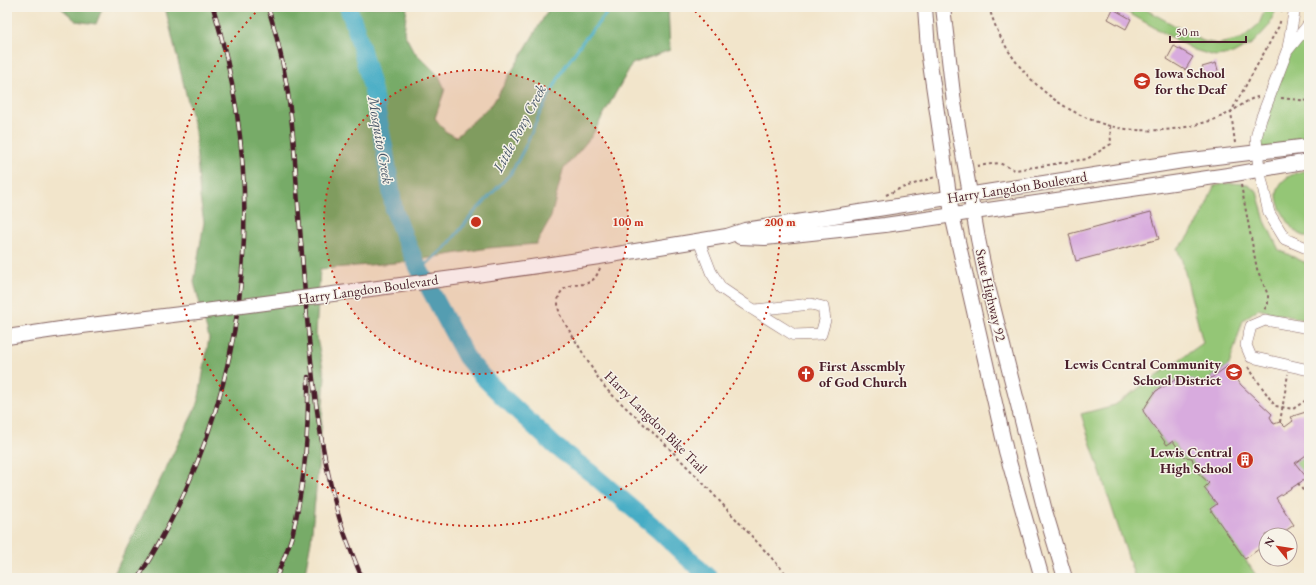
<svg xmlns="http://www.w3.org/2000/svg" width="1316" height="585" viewBox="0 0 1316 585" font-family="'EB Garamond',serif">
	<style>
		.green { fill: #94c676; stroke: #6f7250 }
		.forest { fill: #77ab67; stroke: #606549 }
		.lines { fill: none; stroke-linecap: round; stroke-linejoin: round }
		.stream { stroke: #45acc5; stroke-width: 3 }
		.river { stroke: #45acc5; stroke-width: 18 }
		.building { fill: #d8abde }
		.minor-casing { stroke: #856463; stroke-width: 12 }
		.major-casing { stroke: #856463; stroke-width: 16 }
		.path { stroke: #856463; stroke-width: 2; stroke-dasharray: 3 3; stroke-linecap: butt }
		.minor { stroke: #fff; stroke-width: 11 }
		.major { stroke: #fff; stroke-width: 14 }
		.rail-casing { stroke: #4a1f2b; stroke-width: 4.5 }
		.rail { stroke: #f7f3e8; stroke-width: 3; stroke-dasharray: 9; stroke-linecap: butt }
		.major-bridge-casing { stroke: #856463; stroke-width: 16; stroke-linecap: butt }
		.major-bridge { stroke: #fff; stroke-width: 14 }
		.ring { fill: none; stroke: #c8321e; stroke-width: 2; stroke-dasharray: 2 4 }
		.labels { text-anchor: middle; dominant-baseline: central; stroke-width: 3; stroke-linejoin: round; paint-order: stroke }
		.poi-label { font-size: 14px; font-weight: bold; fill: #4a1f2b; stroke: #f7f3e8; text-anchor: start }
		.street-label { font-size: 14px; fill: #4a1f2b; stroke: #f7f3e8 }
		.water-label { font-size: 15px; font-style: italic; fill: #485769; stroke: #f7f3e8 }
		.centre { fill: #c8321e; stroke: #f7f3e8; stroke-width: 2 }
		.ring-label { font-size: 12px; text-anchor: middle; font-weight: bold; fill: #c8321e; stroke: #f7f3e8; stroke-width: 3; stroke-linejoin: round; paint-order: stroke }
	</style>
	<rect width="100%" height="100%" fill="#f7f3e8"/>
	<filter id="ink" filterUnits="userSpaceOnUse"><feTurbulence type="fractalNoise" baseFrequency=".025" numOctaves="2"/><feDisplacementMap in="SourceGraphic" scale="8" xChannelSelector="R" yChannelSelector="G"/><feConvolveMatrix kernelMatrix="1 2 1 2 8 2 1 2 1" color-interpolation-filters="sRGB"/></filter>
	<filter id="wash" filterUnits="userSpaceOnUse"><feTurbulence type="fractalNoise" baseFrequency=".012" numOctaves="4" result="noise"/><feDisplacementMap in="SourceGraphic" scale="16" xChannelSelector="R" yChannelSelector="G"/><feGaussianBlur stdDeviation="0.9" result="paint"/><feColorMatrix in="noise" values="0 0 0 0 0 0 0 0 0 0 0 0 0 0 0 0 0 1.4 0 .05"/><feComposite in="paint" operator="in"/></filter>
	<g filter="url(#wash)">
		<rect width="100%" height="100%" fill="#f2e5cb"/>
		<g class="green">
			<path d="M1118,7h23l62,34 15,3 23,-5 18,-15 7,-17h11l-8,19 -16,17 -20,11 -18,2 -21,-6z"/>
			<path d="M1309,24v122l-52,7 4,-34 26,-68z"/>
			<path d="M1309,170v68c-4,-2 -11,-4 -14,-7 -4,-3 -7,-9 -9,-13 -19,-26 -6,-44 23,-48z"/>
			<path d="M1230,183l17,1 10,8 8,29 14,29 25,12 5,1v58l-51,-12 -15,11 -14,45 -29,21 -33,-1 -11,6 -9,13 -4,7 24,34 6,-4 11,16 8,1 4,13 13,12 -5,5 13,16 28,55 13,19h-123l-54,-164 34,-9 88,-62 -21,-82 -5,-13 8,-6 16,-24 13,-32z"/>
			<path d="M1309,453v30l-14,-20z"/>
		</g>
		<g class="forest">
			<path d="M60,7h43l-7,17 -20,-3z"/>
			<path d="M165,7h242l-3,26 9,17 26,26 6,13 -10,29 10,13 11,6 37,-34 57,-96h118l2,43 -38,14 -41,73 -28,33 -12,47 -15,27 -48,4 -82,14 -86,7 -4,65 9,43 -6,82 -8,82 -7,37h-192l86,-175 11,-65 -15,-56 10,-60 -4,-24 -5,-67z"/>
		</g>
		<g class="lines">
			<path class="stream" d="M420,270l27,-24 25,-31 39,-42 13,-24 16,-36 24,-45 19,-27 29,-34"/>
			<path class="river" d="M348,7l8,22 16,58 13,65 9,58 10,27 14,30 48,90 16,19 20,20 53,50 36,27 68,58 50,47"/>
		</g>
		<g id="blocks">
			<g class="building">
				<path d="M1113,9l18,10 -5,10 -18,-10z"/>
				<path d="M1174,46l19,11 -8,13 -18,-11z"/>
				<path d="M1216,63l3,11 -14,4 -3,-11z"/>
				<path d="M1151,212l8,27 -83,22 -7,-27z"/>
				<path d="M1228,366l13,19 31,29 -2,3 4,7 6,-2 5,5 8,-6 -3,-4 19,-6v42l-14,10 12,15 -31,20 18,27 -15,10h-13v9l-21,15 -35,-50 7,-5 -13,-16 5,-5 -13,-12 -4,-13 -8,-1 -11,-16 -6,4 -24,-34 4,-7 9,-13 21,-12h16l7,7z"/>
			</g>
		</g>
	</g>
	<g filter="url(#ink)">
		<use href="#blocks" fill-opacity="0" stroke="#856463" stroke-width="1"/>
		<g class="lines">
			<g class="minor-casing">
				<g id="minor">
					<path d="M1309,24l-22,27 -26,68 -5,19 3,31 10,44 16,26 24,10"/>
					<path d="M1288,48l7,-41"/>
					<path d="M699,241l12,31 10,16 25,17 48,30 27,-1 4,-14 -2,-13 -12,-3 -56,6"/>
					<path d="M1309,328l-44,-8 -14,6 -5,19 5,12 58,13"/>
				</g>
			</g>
			<g class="major-casing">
				<g id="major">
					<path d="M925,7l3,43 24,165 54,236 36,127"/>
					<path d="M943,7l11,96 24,136 9,44 58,228 20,67"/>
					<path d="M740,237l25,1 120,-13 350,-51 74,-13"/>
					<path d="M476,275l123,-18 128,-21 18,-6 438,-69 126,-15"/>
					<path d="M7,337l67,-10 123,-15"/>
				</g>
			</g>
			<g class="path">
				<path d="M989,7c16,59 69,109 130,121 24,4 52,3 76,-3 12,-3 26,-7 37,-14 9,-5 16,-12 26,-14"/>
				<path d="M1282,12l1,-5"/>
				<path d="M1281,98l28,3"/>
				<path d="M1235,143l-4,-31 48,-86 2,-8"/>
				<path d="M977,166l22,-3 16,7 72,-11 24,-15 -1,-19"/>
				<path d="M1241,185l16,84 11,26v9l-4,6"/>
				<path d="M886,195l13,-6 36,-12"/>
				<path d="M600,268c-2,5 -4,10 -9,13 -5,4 -11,3 -18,4 -16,4 -17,16 -13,30l36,60 11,15 56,52 40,41 87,95"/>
				<path d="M1248,367l27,39 18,3 16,-11"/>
				<path d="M1280,422l8,-48"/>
				<path d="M1298,483l11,16"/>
			</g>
			<use href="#minor" class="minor"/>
			<use href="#major" class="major"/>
			<g class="rail-casing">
				<g id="rail">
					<path d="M268,7c11,35 19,73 23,109 4,33 5,67 8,100 8,98 12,198 38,294 6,23 16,46 25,68"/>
					<path d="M138,578c110,-173 134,-376 75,-571"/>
					<path d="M276,578c6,-15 13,-31 17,-46 12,-51 16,-103 15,-155"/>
				</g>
			</g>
			<use href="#rail" class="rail"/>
			<g class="major-bridge-casing">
				<path id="major-bridge" d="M197,312l279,-37"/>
			</g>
			<use href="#major-bridge" class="major-bridge"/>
		</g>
	</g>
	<circle cx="476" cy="222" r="152" fill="#c8321e" fill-opacity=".12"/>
	<g class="ring">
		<circle cx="476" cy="222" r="152"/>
		<path d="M691 7A304 304 0 1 1 261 7"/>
	</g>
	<defs>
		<g id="school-disc" transform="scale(0.9)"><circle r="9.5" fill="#c8321e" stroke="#f7f3e8"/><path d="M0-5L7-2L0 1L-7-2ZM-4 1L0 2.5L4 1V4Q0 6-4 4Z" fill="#fff"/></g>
		<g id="church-disc" transform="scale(0.9)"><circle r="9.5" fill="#c8321e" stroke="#f7f3e8"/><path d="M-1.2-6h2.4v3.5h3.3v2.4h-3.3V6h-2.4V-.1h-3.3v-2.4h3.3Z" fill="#fff"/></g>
		<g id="building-disc" transform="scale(0.9)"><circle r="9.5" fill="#c8321e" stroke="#f7f3e8"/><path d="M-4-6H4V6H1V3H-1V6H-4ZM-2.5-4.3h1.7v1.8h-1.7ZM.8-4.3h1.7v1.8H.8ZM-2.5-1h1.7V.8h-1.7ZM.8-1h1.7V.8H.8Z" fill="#fff"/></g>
	</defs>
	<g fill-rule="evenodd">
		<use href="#school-disc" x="1142" y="81"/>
		<use href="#school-disc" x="1234" y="372"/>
		<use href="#church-disc" x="806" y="374"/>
		<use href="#building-disc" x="1245" y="460"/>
	</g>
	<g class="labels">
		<g class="poi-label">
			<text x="1155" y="73">Iowa School<tspan x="1155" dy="16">for the Deaf</tspan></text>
			<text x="1221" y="364" text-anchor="end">Lewis Central Community<tspan x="1221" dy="16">School District</tspan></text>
			<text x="819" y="366">First Assembly<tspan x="819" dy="16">of God Church</tspan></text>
			<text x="1232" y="452" text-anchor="end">Lewis Central<tspan x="1232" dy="16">High School</tspan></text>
		</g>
		<g class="street-label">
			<text transform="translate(1017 187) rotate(-9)">Harry Langdon Boulevard</text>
			<text transform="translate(368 289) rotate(-8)">Harry Langdon Boulevard</text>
			<text transform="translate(991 295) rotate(77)">State Highway 92</text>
			<text transform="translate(656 422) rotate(45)">Harry Langdon Bike Trail</text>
		</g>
		<g class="water-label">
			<text transform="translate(519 128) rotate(-62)">Little Pony Creek</text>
			<text transform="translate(381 140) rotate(80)">Mosquito Creek</text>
		</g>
	</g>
	<circle cx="476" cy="222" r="6" class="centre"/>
	<g class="ring-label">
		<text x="628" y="226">100 m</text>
		<text x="780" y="226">200 m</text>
	</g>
	<rect width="1316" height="585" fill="none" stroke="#f7f3e8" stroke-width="24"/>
	<g transform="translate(1278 547) rotate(300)"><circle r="19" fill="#f7f3e8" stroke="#b29e9c"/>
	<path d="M0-3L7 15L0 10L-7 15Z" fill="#c8321e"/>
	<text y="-6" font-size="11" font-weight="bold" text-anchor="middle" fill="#4a1f2b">N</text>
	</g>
	<path d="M1170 36v6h76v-6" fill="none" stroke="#4a1f2b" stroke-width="2"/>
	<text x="1176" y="36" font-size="12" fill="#4a1f2b" stroke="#f7f3e8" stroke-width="3" paint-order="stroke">50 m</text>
</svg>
